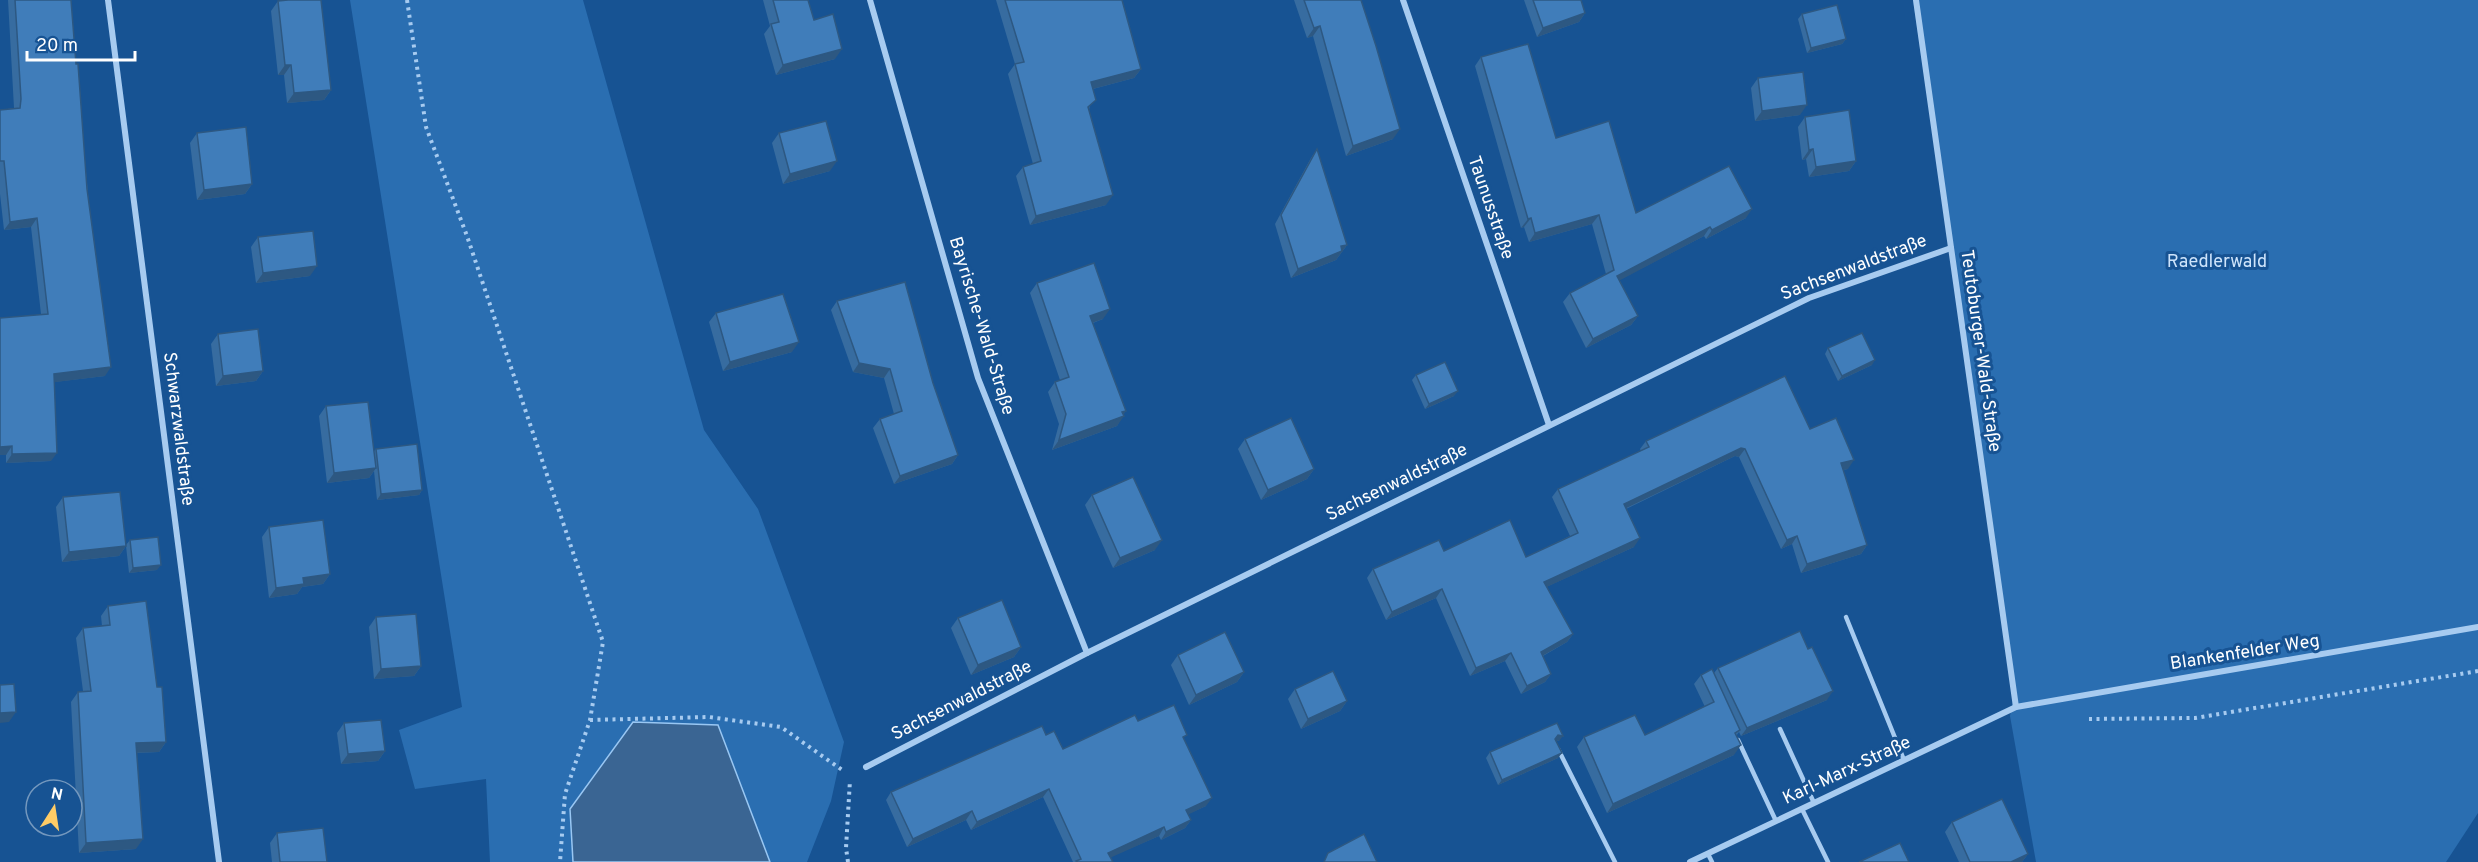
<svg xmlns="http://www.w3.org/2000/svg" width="2478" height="862" viewBox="0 0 2478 862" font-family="Overpass,sans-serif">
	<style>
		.green { fill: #2a6eb1 }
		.water { fill: #3a6593; stroke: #99c7f3; stroke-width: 1.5 }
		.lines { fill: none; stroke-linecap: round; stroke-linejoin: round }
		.path { stroke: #a7cbf0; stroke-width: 4; stroke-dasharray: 3 4.5; stroke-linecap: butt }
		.lane { stroke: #a7cbf0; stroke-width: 4.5 }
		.street { stroke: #a7cbf0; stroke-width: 6 }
		.wall { fill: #376ca0 }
		.shaded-wall { fill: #2d5882 }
		.building { fill: #407dba; stroke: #2d5882; stroke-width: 1.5 }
		.labels { text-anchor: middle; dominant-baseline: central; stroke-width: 6; stroke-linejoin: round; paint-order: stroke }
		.street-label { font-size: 18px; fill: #fff; stroke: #175393 }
		.park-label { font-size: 18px; fill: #cee4fb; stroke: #175393 }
	</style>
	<rect width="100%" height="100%" fill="#175393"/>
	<g class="green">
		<path d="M350,0h233l121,430 54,79 86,233 -13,59 -24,61h-317l-4,-83 -71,10 -16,-59 63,-23z"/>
		<path d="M1913,0h565v813l-32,49h-410l-26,-146 5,-26z"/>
	</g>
	<path class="water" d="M633,722l85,3 52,137h-197l-3,-53z"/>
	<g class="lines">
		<g class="path">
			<path d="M407,0l19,127 41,109 136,406 -13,78 -25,74 -5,68"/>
			<path d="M2089,719l106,-1 283,-47"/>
			<path d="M590,720l119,-3 72,10 64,45"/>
			<path d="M848,862l-2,-14 4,-68"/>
		</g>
		<g class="lane">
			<path d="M1846,617l58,143"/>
			<path d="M1780,729l34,74"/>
			<path d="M1738,740l38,81"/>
			<path d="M1558,749l57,113"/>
			<path d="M1802,809l26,53"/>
			<path d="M1708,854l4,8"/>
		</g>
		<g class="street">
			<path d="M108,0l111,862"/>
			<path d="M870,0l108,378 109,275"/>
			<path d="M1403,0l146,425"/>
			<path d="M1916,0l100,707"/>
			<path d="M866,767l221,-114 722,-355 142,-50"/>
			<path d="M1690,862l326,-155 462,-80"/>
		</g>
	</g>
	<g class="wall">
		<path d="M8,0h63l5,64 29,312 -51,6 -3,79 -45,2v-8l35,-141 -10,-87 -27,3 -4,-36v-84l14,-2z"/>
		<path d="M763,0h45l6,20 21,39 -59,16 -12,-41 6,-8z"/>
		<path d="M996,0h126l19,69 -7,9 -41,11 -4,21 17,95 -76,20 -14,-49 7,-9 10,-3 -25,-90 7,-10z"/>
		<path d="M1294,0h67l32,139 -47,17 -33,-120 -6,2z"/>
		<path d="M1524,0h57l4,13 -6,9 -42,15z"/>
		<path d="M278,1l53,89 -7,10 -37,3 -3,-28h-6l-7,-64z"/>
		<path d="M1802,14l44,25 -4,5 -35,9 -9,-34z"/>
		<path d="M1481,57l75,81 80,75 110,5 -40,21 -2,-3 -85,44 19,36 -7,9 -45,23 -23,-46 7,-9 36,-19 -14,-50 -63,18 -5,-15 -3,1 -46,-162z"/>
		<path d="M1758,78l42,37 -45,6 -4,-33z"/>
		<path d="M1805,117l51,44 -7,10 -40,6 -3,-18 -4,1 -4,-33z"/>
		<path d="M197,133l55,51 -7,10 -48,6 -7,-57z"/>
		<path d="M779,133l51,38 -47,13 -11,-41z"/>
		<path d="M1317,149l30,96 -11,15 -45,18 -16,-54 36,-66z"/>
		<path d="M258,237l52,39 -54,7 -5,-36z"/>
		<path d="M1037,283l66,36 -10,4 30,91 -6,12 -65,24 7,-26 -11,-32 7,-10 5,-2 -30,-87z"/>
		<path d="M837,301l96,82 25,72 -6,9 -58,20 -21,-56 7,-9 14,-5 -10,-36 -31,-6 -22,-62z"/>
		<path d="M716,313l76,39 -69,19 -14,-49z"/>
		<path d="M218,334l45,37 -7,10 -40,5 -5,-42z"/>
		<path d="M1828,348l44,17 -34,16 -13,-27z"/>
		<path d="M1416,375l38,21 -29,13 -13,-29z"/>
		<path d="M326,406l48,45 2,-2 46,41 -3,5 -42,5 -3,-29 -5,7 -42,5 -8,-67z"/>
		<path d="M1810,429l38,40 -5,1 24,75 -6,9 -60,19 -9,-29 -11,5 -42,-92 -4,-1 -109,53 8,38 -88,40 27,47 -6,8 -24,14 8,18 -6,8 -24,12 -16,-33 -35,15 -34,-78 -50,22 -19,-42 6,-9 71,-18 82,6 44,-21 -18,-39 6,-8 83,-38 -1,-2 6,-8z"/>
		<path d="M1245,439l69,30 -7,10 -46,21 -23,-51z"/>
		<path d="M1092,495l63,55 -42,18 -28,-63z"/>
		<path d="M63,497l63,48 4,-5 27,30 -28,3 -3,-27 -7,10 -57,6 -6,-55z"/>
		<path d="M269,527l61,47 -7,10 -21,3 -5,7 -28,4 -7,-61z"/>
		<path d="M108,606l49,81 9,55 -7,10 -22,1 -1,96 -57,4 -8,-151 7,-10 5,-1 -7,-53 7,-10 19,-2 -1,-10z"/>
		<path d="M376,617l45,49 -7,10 -40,3 -5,-52z"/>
		<path d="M958,618l63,29 -7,10 -43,18 -20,-47z"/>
		<path d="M1178,655l66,17 -7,10 -48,23 -18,-40z"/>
		<path d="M1718,668l109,32 -86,36 -2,-4 -3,4 -2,19 -127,58 -30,-66 7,-10 61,-2 60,-28 -11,-23 7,-9 13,-2z"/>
		<path d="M1295,689l52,12 -7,10 -39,18 -13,-30z"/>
		<path d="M1138,721l46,19 22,66 -18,8 3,6 -6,8 -24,12 -2,-4 -49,21 3,5h-40l-30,-65 -72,33 -5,-10 -59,27 -21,-47 5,-8 155,-57 17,14z"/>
		<path d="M344,723l41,28 -7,10 -37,3 -4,-31z"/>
		<path d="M1557,723l2,18 -3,-1 2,18 -60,27 -12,-27 4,-6z"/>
		<path d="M1952,822l76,32 -6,8h-63l-14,-30z"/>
		<path d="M277,833l50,29h-55l-2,-19z"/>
	</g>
	<g class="shaded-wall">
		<path d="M1585,13l-6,9 -42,15 6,-9z"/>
		<path d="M1320,26l-7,10 -6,2 7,-10z"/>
		<path d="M1846,39l-4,5 -35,9 4,-5z"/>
		<path d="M842,49l-7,10 -59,16 7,-10z"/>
		<path d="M285,65h6l-7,10h-6z"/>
		<path d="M1141,69l-7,9 -49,13 6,-9z"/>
		<path d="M331,90l-7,10 -37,3 7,-10z"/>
		<path d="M1807,105l-7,10 -45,6 7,-10z"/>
		<path d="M1400,129l-7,10 -47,17 7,-10z"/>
		<path d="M1813,149l-7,10 -4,1 7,-10z"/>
		<path d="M837,161l-7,10 -47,13 7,-10z"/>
		<path d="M1856,161l-7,10 -40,6 7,-10z"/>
		<path d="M252,184l-7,10 -48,6 7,-10z"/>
		<path d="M1113,195l-7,10 -76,20 6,-9z"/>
		<path d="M1752,209l-6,9 -40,21 6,-9z"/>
		<path d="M1599,215l-7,9 -63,18 6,-9z"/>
		<path d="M37,218l-6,9 -27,3 6,-8z"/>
		<path d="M1531,218l-7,9 -3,1 7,-9z"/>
		<path d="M1710,227l-6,9 -93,49 6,-9z"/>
		<path d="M1347,245l-11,15 -45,18 7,-9 43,-23z"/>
		<path d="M317,266l-7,10 -54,7 7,-10z"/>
		<path d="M1110,309l-7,10 -20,7 7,-10z"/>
		<path d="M1638,316l-7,9 -45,23 7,-9z"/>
		<path d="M799,342l-7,10 -69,19 7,-9z"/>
		<path d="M1875,360l-3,5 -34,16 4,-5z"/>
		<path d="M859,363l31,6 -6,9 -31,-6z"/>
		<path d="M111,367l-6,9 -57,7 6,-9z"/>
		<path d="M263,371l-7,10 -40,5 7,-10z"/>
		<path d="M1458,391l-4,5 -29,13 4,-5z"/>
		<path d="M1126,411l-4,6 2,-1 -7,10 -65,24 7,-10z"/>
		<path d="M12,446l-6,9h-6v-8z"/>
		<path d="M1741,448l4,1 -6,8 -4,-1 -117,56 6,-8z"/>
		<path d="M57,453l-6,8 -45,2 6,-9z"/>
		<path d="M958,455l-6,9 -58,20 6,-8z"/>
		<path d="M1854,460l-6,9 -13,3 6,-9z"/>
		<path d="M376,468l-7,10 -42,5 7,-10z"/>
		<path d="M1314,469l-7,10 -46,21 7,-10z"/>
		<path d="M422,490l-3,5 -42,5 4,-6z"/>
		<path d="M1797,536l-5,8 -11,5 6,-9z"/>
		<path d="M1640,538l-6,9 -96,44 6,-9z"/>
		<path d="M1162,540l-7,10 -42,18 7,-10z"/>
		<path d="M1867,545l-6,9 -60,19 6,-9z"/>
		<path d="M126,546l-7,10 -57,6 7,-10z"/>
		<path d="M161,565l-4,5 -28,3 4,-5z"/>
		<path d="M330,574l-7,10 -21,3 -5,7 -28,4 7,-10 27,-10z"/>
		<path d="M1442,589l-6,9 -50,22 6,-8z"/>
		<path d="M1573,634l-6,8 -32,18 6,-8z"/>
		<path d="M1021,647l-7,10 -43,18 7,-10z"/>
		<path d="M1511,653l-6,8 -35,15 6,-8z"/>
		<path d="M421,666l-7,10 -40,3 7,-10z"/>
		<path d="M1244,672l-7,10 -48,23 7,-10z"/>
		<path d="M1551,674l-6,8 -24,12 6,-8z"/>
		<path d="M1833,691l-6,9 -86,36 6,-8z"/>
		<path d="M1347,701l-7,10 -39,18 7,-10z"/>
		<path d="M16,712l-7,10 -9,1v-10z"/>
		<path d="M1558,735l5,1 -4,5 -4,-1z"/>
		<path d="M166,742l-7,10 -30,1 7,-10z"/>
		<path d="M1741,745l-7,10 -127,58 6,-9z"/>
		<path d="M385,751l-7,10 -37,3 7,-10z"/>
		<path d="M1562,753l-4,5 -60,27 4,-5z"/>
		<path d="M1049,789l-6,8 -72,33 6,-8z"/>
		<path d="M1212,798l-6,8 -25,12 5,-8z"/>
		<path d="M972,811l-6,9 -59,27 6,-8z"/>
		<path d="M1191,820l-6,8 -24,12 5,-8z"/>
		<path d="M1164,827l-5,9 -56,25 5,-8z"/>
		<path d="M143,839l-7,10 -57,4 7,-10z"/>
		<path d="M2028,854l-6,8h-11z"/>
	</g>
	<g class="building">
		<path d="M15,0h56l5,64h2l9,125 24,178 -57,7 3,79 -45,1v-8l-12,1v-129l48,-4 -11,-96 -27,4 -6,-61h-4v-51l20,-2 1,-9z"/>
		<path d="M288,0h33l10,90 -37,3 -3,-28h-6l-7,-64z"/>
		<path d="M773,0h35l6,20 19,-6 9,35 -59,16 -12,-41 8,-2z"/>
		<path d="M1005,0h117l19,69 -50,13 5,18 -8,7 25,88 -77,21 -13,-49 18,-6 -26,-97 9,-2z"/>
		<path d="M1304,0h57l15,46 24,83 -47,17 -33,-120 -6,2z"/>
		<path d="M1533,0h48l4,13 -42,15z"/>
		<path d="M1837,5l9,34 -35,9 -9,-34z"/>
		<path d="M1528,44l28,94 53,-17 27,92 93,-47 23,43 -40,21 -2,-3 -93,49 21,40 -45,23 -23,-46 44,-23 -15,-55 -64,18 -4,-15 -3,1 -47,-162z"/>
		<path d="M1803,72l4,33 -45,6 -4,-33z"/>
		<path d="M1849,110l7,51 -40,6 -3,-18 -4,1 -4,-33z"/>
		<path d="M826,121l11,40 -47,13 -11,-41z"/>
		<path d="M246,127l6,57 -48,6 -7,-57z"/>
		<path d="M1317,149l30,96 -6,1 1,5 -44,18 -17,-54z"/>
		<path d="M313,231l4,35 -54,7 -5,-36z"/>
		<path d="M1094,263l16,46 -20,7 36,95 -4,1 2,4 -65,24 7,-26 -11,-32 14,-5 -32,-94z"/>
		<path d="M905,282l28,101 25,72 -58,21 -20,-57 22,-8 -12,-42 -31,-6 -22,-62z"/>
		<path d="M783,294l16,48 -69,20 -14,-49z"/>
		<path d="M258,329l5,42 -40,5 -5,-42z"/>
		<path d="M1862,333l13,27 -33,16 -14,-28z"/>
		<path d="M1445,362l13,29 -29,13 -13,-29z"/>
		<path d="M1785,376l25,53 26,-11 18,42 -13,3 26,82 -60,19 -10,-28 -10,4 -42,-91 -4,-1 -117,56 16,34 -96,44 29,52 -32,18 10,22 -24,12 -16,-33 -35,15 -34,-79 -50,23 -19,-43 66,-29 5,11 66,-31 16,37 52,-24 -20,-44 91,-42 -3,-6z"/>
		<path d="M368,402l8,66 -42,5 -8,-67z"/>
		<path d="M1291,418l23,51 -46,21 -23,-51z"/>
		<path d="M417,444l5,46 -41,4 -5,-45z"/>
		<path d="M1133,477l29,63 -42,18 -28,-63z"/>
		<path d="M120,492l6,54 -57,6 -6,-55z"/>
		<path d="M323,520l7,54 -27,4 1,6 -28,4 -7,-61z"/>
		<path d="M158,537l3,28 -28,3 -3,-28z"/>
		<path d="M1002,600l19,47 -43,18 -20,-47z"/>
		<path d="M146,601l11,86h5l4,55 -30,1 7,96 -57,4 -8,-151 13,-1 -8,-63 27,-3 -2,-19z"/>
		<path d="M416,614l5,52 -40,3 -5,-52z"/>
		<path d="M1800,631l8,18 4,-2 21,44 -86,37 -29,-60z"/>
		<path d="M1225,632l19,40 -48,23 -18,-40z"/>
		<path d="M1712,669l28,61 -5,3 6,12 -128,59 -29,-67 51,-22 10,20 69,-33 -13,-27z"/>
		<path d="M1333,671l14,30 -39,18 -13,-30z"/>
		<path d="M14,684l2,28 -16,1v-28z"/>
		<path d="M1174,705l13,30 -4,2 29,61 -26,12 5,10 -25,12 -2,-5 -56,26 5,9h-36l-1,-1 5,-2 -32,-70 -72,33 -5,-11 -59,28 -22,-47 151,-66 4,9 8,-4 9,18 72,-34 3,6z"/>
		<path d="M381,720l4,31 -37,3 -4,-31z"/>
		<path d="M1557,723l6,13 -5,-1 -3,4 7,14 -60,27 -12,-28z"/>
		<path d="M2002,799l26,55 -17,8h-41l-18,-40z"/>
		<path d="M323,828l4,34h-47l-3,-29z"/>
		<path d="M1364,834l13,28h-53l4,-9z"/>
		<path d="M1900,843l9,19h-50z"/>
	</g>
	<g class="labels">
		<g class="street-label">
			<text transform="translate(1490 208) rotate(71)">Taunusstraße</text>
			<text transform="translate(1854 268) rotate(-21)">Sachsenwaldstraße</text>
			<text transform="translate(981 326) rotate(73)">Bayrische-Wald-Straße</text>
			<text transform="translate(1980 351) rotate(82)">Teutoburger-Wald-Straße</text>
			<text transform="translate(178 429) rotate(83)">Schwarzwaldstraße</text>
			<text transform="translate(1397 483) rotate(-26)">Sachsenwaldstraße</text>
			<text transform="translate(2245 653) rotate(-9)">Blankenfelder Weg</text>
			<text transform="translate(962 701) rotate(-27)">Sachsenwaldstraße</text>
			<text transform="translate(1847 771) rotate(-25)">Karl-Marx-Straße</text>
		</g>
		<g class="park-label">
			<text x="2217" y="262">Raedlerwald</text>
		</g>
	</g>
	<g transform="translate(54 808) rotate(12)"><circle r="28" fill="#175393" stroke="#7498be" stroke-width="1.5"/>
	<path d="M0-4.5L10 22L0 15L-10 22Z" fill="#ffcc66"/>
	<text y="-9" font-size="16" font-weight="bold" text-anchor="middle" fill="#ffffff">N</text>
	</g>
	<path d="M27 51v9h108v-9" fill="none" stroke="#ffffff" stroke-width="3"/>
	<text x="36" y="51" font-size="18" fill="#ffffff" stroke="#175393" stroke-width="4.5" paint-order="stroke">20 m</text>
</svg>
